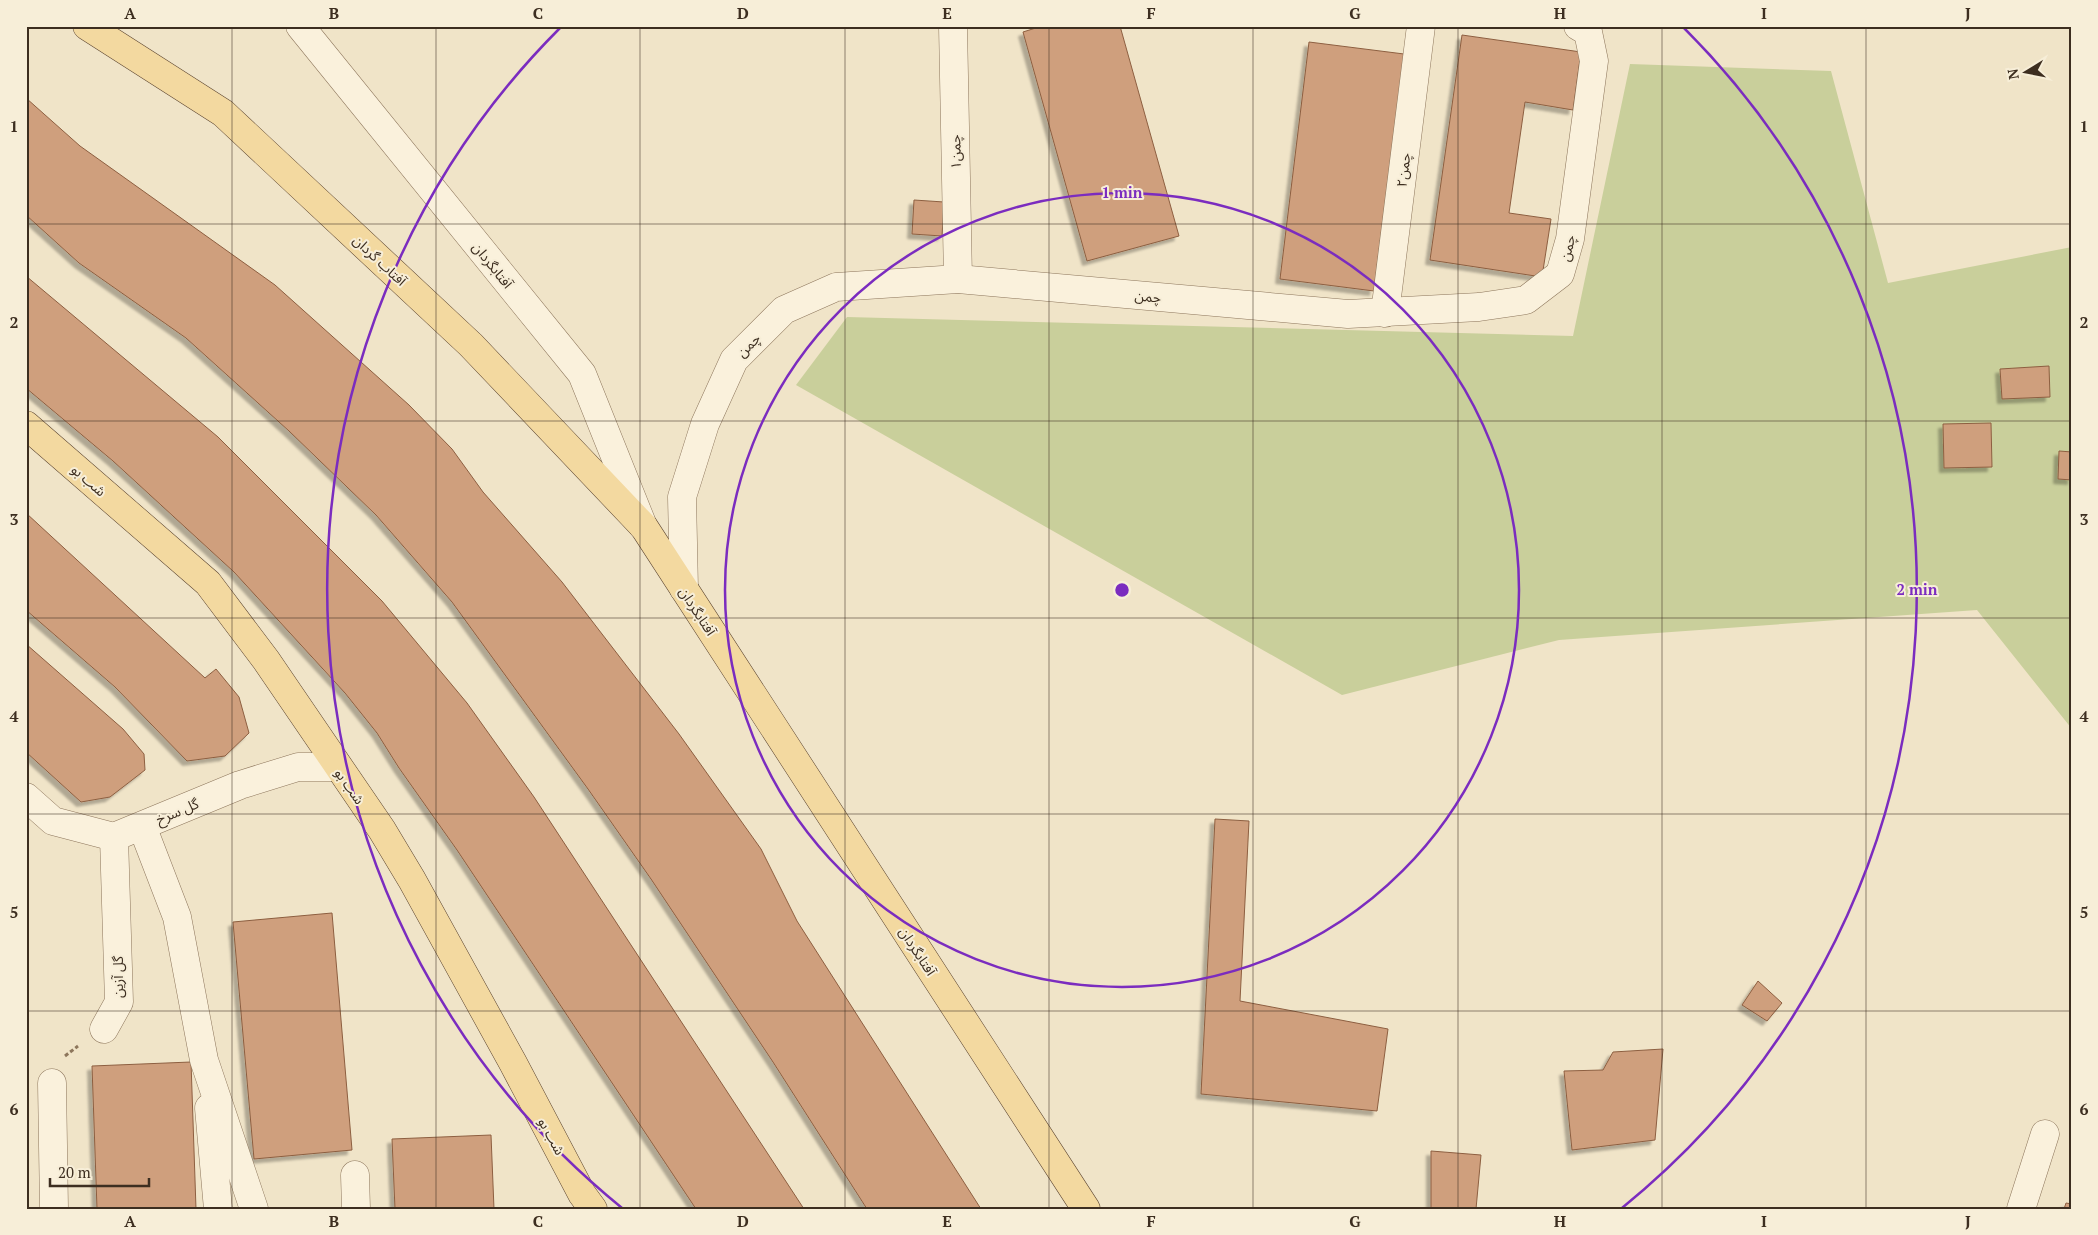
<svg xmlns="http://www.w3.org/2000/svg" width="2098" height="1235" viewBox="0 0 2098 1235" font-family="'PT Serif','Noto Sans Arabic',serif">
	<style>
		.green { fill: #c9cf9b }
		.building { fill: #cf9f7d; stroke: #8d5f41; filter: url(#shadow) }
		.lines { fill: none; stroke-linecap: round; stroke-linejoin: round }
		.minor-casing { stroke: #8d765c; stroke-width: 29 }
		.major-casing { stroke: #5b4430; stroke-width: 29 }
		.path { stroke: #8d765c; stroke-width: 3; stroke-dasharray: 4 2.5; stroke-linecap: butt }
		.minor { stroke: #faf1dc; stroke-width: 28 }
		.major { stroke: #f3d9a0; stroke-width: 28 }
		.grid { fill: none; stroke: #3d2e20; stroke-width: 1; stroke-opacity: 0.55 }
		.ring { fill: none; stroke: #7b2cbf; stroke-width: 2.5 }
		.labels { text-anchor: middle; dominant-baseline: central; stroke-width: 4; stroke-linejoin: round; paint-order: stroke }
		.street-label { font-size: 14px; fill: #3d2e20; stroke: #f7eed8 }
		.centre { fill: #7b2cbf; stroke: #f7eed8; stroke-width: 2.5 }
		.ring-label { font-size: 15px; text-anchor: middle; font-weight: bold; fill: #7b2cbf; stroke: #f7eed8; stroke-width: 4; stroke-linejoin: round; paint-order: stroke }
		.neatline { fill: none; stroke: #3d2e20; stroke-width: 2 }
		.grid-label { font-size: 16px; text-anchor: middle; font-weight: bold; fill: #3d2e20 }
	</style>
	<defs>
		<filter id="shadow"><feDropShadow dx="-4.5" dy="4.5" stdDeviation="1" flood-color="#0004"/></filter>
	</defs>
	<rect width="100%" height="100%" fill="#f0e4c8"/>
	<path class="green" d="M1630,64l201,7 57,212 184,-36v482l-95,-119 -418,30 -217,55 -546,-310 51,-68 726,19z"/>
	<g class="building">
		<path d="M1042,26h78l59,210 -92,25 -64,-229z"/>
		<path d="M1462,35l119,17 -8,58 -48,-8 -16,111 42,6 -9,58 -112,-17z"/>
		<path d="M1309,42l95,12 -30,237 -94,-12z"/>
		<path d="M26,98l54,48 195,139 134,120 43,44 31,43 79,90 117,152 82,115 36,72 184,288h-114l-94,-147 -122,-183 -63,-90 -136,-187 -76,-87 -87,-84 -103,-93 -107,-75 -53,-48z"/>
		<path d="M914,200l30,2 -2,34 -30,-2z"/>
		<path d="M26,276l192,161 164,164 85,102 67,94 270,412h-108l-239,-359 -58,-82 -22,-35 -32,-40 -111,-121 -121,-111 -87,-73z"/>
		<path d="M2049,366l1,31 -48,2 -2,-30z"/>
		<path d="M1991,423l1,44 -48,1 -1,-44z"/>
		<path d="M2059,451l13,1v28l-14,-1z"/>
		<path d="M26,513l179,165 11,-9 23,28 10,36 -24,23 -38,5 -72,-74 -89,-77z"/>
		<path d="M26,644l97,85 21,25 1,16 -35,27 -29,5 -55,-50z"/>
		<path d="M1215,819l34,2 -9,180 148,28 -11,82 -176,-17z"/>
		<path d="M332,913l20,237 -98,9 -21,-237z"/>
		<path d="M1758,981l24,22 -15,18 -25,-16z"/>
		<path d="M1663,1049l-8,91 -83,10 -8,-79 39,-1 10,-18z"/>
		<path d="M191,1062l5,147h-99l-5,-143z"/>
		<path d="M491,1135l3,74h-99l-3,-70z"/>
		<path d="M1431,1151l50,4 -5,54h-45z"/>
		<path d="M2066,1203l6,1v5h-8z"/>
	</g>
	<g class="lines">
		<g class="minor-casing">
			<g id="minor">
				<path d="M300,26l282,348 61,152"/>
				<path d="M953,26l5,253"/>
				<path d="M1385,313l36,-287"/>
				<path d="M684,589l-2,-92 23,-73 29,-64 50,-50 52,-23 122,-8 390,35 131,-7 47,-7 34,-26 10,-35 24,-178 -6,-29 -10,-6"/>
				<path d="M26,797l27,24 61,16 126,-52 58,-18h39"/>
				<path d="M142,826l35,91 27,143 50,149"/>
				<path d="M104,1029l15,-27 -5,-165"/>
				<path d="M52,1083l2,126"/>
				<path d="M209,1108l9,101"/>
				<path d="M355,1175l1,34"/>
				<path d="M2021,1209l24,-75"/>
			</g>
		</g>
		<g class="major-casing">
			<g id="major">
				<path d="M87,26l136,87 248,232 173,182 442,682"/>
				<path d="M26,425l182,158 58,77 116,170 30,50 101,183 69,131 11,15"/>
			</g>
		</g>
		<path class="path" d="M65,1056l13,-10"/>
		<use href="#minor" class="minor"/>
		<use href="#major" class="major"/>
	</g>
	<path class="grid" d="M232,26v1183M436,26v1183M640,26v1183M845,26v1183M1049,26v1183M1253,26v1183M1458,26v1183M1662,26v1183M1866,26v1183M26,224h2046M26,421h2046M26,618h2046M26,814h2046M26,1011h2046"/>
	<g class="ring">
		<circle cx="1122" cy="590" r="397"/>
		<path d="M622 1208A795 795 0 0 1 560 28M1684 28A795 795 0 0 1 1622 1208"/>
	</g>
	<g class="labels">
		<g class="street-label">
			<text transform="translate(955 152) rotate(-91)">چمن۱</text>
			<text transform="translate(1403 170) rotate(-83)">چمن۲</text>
			<text transform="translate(1567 248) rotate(-77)">چمن</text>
			<text transform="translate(380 260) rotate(43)">آفتاب گردان</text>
			<text transform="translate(493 265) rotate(51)">آفتابگردان</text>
			<text transform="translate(1148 296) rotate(5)">چمن</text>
			<text transform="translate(748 345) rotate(-45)">چمن</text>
			<text transform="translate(89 480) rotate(41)">شب بو</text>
			<text transform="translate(698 611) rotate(57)">آفتابگردان</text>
			<text transform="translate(350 786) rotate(55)">شب بو</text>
			<text transform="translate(177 811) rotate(-23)">گل سرخ</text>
			<text transform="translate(918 951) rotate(57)">آفتابگردان</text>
			<text transform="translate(117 977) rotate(-90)">گل آزین</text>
			<text transform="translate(552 1136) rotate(62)">شب بو</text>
		</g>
	</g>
	<circle cx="1122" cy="590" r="8" class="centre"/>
	<g class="ring-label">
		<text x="1122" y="198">1 min</text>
		<text x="1917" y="595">2 min</text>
	</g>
	<rect width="2098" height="1235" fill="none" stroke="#f7eed8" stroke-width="55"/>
	<g transform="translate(2026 72) rotate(260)" stroke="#f7eed8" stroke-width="4" paint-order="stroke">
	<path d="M0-4L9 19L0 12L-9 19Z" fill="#3d2e20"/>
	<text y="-8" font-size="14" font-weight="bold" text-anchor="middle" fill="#3d2e20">N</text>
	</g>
	<path d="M50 1178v8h99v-8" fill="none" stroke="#3d2e20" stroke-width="2.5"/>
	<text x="58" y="1178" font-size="15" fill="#3d2e20" stroke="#f7eed8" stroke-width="4" paint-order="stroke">20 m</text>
	<rect x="28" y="28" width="2042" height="1180" class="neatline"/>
	<g class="grid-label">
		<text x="130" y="19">A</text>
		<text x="334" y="19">B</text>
		<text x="538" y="19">C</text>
		<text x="743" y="19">D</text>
		<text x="947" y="19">E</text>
		<text x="1151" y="19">F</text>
		<text x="1355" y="19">G</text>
		<text x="1560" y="19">H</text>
		<text x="1764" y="19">I</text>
		<text x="1968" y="19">J</text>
		<text x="14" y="132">1</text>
		<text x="2084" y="132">1</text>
		<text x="14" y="328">2</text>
		<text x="2084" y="328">2</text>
		<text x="14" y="525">3</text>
		<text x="2084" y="525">3</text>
		<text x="14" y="722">4</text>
		<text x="2084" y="722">4</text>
		<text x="14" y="918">5</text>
		<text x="2084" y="918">5</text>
		<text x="14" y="1115">6</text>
		<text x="2084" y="1115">6</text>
		<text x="130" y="1227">A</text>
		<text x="334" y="1227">B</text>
		<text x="538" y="1227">C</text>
		<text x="743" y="1227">D</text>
		<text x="947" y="1227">E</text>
		<text x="1151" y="1227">F</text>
		<text x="1355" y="1227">G</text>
		<text x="1560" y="1227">H</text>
		<text x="1764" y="1227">I</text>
		<text x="1968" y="1227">J</text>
	</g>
</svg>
